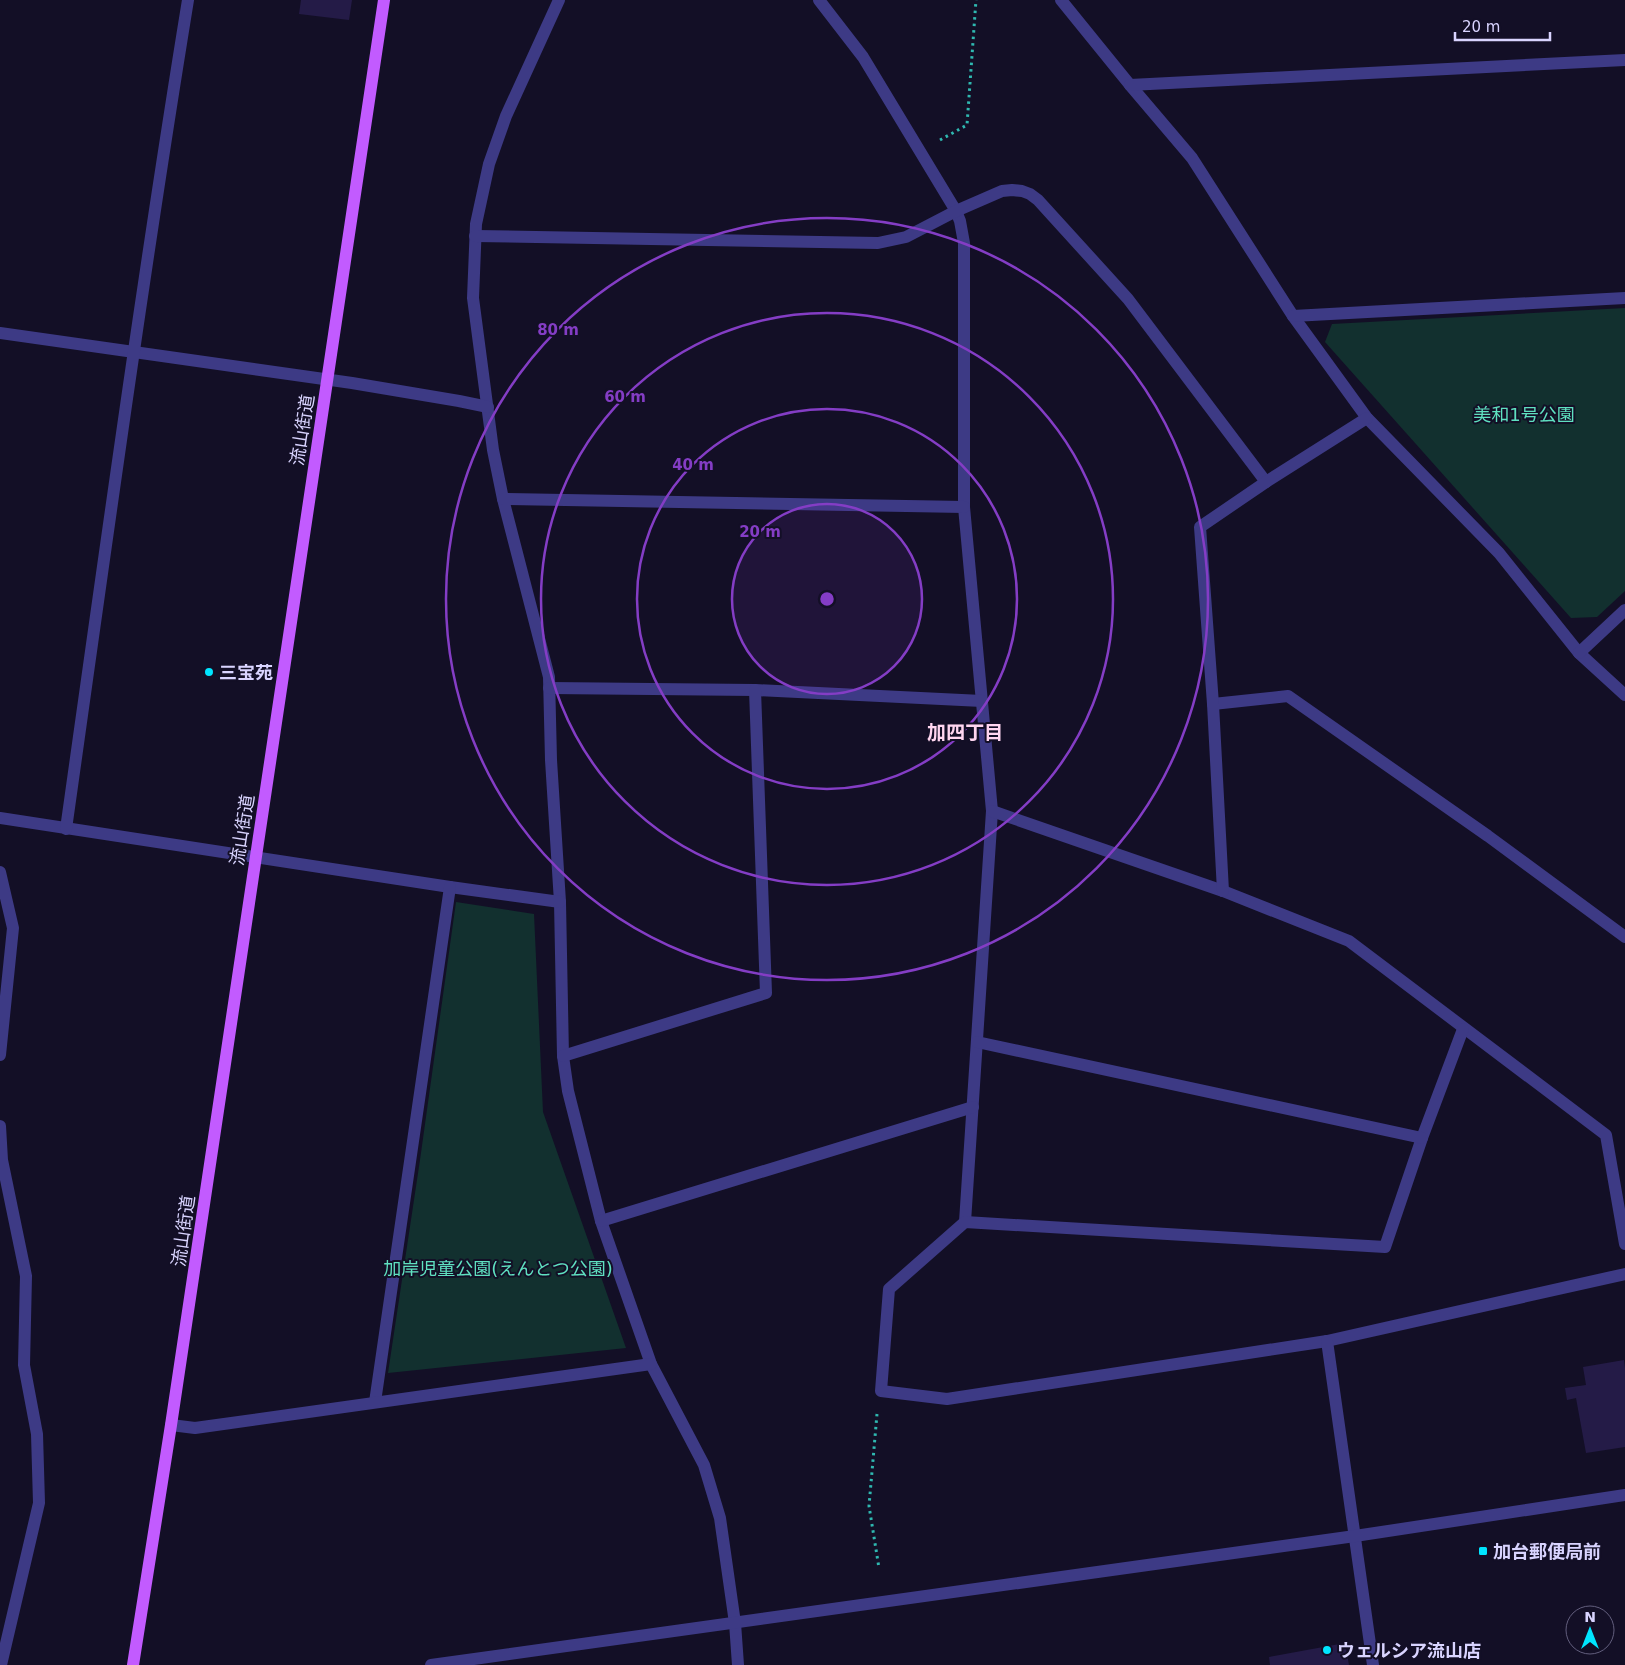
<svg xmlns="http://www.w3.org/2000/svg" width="1625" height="1665" viewBox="0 0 1625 1665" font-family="'DejaVu Sans','Noto Sans JP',sans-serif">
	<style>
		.green { fill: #12302f }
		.building { fill: #241b47 }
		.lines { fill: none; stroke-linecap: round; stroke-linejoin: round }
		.path { stroke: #2fb8b0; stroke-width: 3; stroke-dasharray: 2.5 4; stroke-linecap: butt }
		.minor { stroke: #3d3a85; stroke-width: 12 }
		.major { stroke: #c25bff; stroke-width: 12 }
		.ring { fill: none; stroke: #843dc5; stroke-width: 2.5 }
		.poi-dot { fill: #00e5ff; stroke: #130f26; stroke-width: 2 }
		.labels { text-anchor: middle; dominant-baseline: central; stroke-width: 4; stroke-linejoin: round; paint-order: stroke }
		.park-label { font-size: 18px; fill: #5fe0c0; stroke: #130f26 }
		.street-label { font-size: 18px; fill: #d9d4ff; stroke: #130f26 }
		.poi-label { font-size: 18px; font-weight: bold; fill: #d9d4ff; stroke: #130f26; text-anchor: start }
		.neighbourhood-label { font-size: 19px; font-weight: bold; fill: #ffd6f0; stroke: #130f26 }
		.centre { fill: #843dc5; stroke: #130f26; stroke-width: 2.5 }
		.ring-label { font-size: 15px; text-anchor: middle; font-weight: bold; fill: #843dc5; stroke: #130f26; stroke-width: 4; stroke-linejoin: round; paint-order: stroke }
	</style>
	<rect width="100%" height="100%" fill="#130f26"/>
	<g class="green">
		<path d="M1625,308v283l-28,26 -26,1 -246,-276 7,-18z"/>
		<path d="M456,902l78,12 9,198 83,236 -238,25 32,-213z"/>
	</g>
	<g class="building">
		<path d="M301,0h51l-3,20 -50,-6z"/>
		<path d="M1624,1360l1,8v79l-39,6 -10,-55 -9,2 -2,-12 21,-3 -3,-18z"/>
		<path d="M1345,1643l4,22h-79l-1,-8z"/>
	</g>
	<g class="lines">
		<g class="path">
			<path d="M940,140l27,-15 9,-125"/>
			<path d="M877,1414l-8,92 10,62"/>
		</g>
		<g class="minor">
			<path d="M559,0l-53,116 -17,48 -13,60 -3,74 20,152 10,49 46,178 2,83 9,142 3,154 5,35 33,130 50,143 53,101 16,53 15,105 3,42"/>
			<path d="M819,0l44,57 93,154 4,10 4,22v264l28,304 -27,411"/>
			<path d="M1061,0l69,85 62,73 101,158 74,102 132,135 80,100 46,42"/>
			<path d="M1130,85l495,-25"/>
			<path d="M475,236l403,7 28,-6 50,-26 46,-20 10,-1 10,1 8,3 8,6 90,99 138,183"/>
			<path d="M1293,316l332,-18"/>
			<path d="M0,333l352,50 107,18 29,6"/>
			<path d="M503,499l461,8"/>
			<path d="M1579,653l46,-43"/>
			<path d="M549,688l206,2 227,11"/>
			<path d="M1213,704l75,-8 200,140 137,101"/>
			<path d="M992,811l231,80 126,50 257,194 19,109"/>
			<path d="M0,818l450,69 110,15"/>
			<path d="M66,829c39,-277 77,-553 122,-829"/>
			<path d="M0,872l13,56 -13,127"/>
			<path d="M1223,891l-10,-187 -13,-177 66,-45 101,-64"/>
			<path d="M1463,1029l-41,109 -37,109 -420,-25 -76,67 -8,102 66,8 380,-58 298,-67"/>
			<path d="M977,1042l445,96"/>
			<path d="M563,1056l203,-63 -11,-303"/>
			<path d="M0,1126l2,34 24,116 -2,89 13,69 2,69 -38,162"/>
			<path d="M601,1221l372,-114"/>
			<path d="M1327,1341l46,324"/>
			<path d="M375,1402l75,-515"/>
			<path d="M171,1425l24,3 456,-64"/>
			<path d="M431,1665l924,-129 270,-41"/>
		</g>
		<path class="major" d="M133,1665l38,-240 213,-1425"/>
	</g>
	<circle cx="827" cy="599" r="95" fill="#843dc5" fill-opacity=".12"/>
	<g class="ring">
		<circle cx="827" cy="599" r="95"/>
		<circle cx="827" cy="599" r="190"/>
		<circle cx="827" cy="599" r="286"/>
		<circle cx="827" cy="599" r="381"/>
	</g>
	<g class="poi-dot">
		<circle cx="209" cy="672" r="5"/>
		<rect x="1478" y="1546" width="10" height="10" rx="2.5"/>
		<circle cx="1327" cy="1650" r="5"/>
	</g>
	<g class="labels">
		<g class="park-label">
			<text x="1524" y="414">美和1号公園</text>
			<text x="498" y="1268">加岸児童公園(えんとつ公園)</text>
		</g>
		<g class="street-label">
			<text transform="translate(302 430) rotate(-81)">流山街道</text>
			<text transform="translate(242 830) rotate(-81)">流山街道</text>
			<text transform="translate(183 1231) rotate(-82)">流山街道</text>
		</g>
		<g class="poi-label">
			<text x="219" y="672">三宝苑</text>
			<text x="1493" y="1551">加台郵便局前</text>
			<text x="1337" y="1650">ウェルシア流山店</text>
		</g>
		<g class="neighbourhood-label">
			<text x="965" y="732">加四丁目</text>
		</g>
	</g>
	<circle cx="827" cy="599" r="8" class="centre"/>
	<g class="ring-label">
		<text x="558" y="335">80 m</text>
		<text x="625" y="402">60 m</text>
		<text x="693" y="470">40 m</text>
		<text x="760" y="537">20 m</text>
	</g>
	<g transform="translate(1590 1630)"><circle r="24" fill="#130f26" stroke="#625e7d"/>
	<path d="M0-4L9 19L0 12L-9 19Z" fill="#00e5ff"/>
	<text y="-8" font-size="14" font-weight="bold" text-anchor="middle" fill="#d9d4ff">N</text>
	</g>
	<path d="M1455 32v8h95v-8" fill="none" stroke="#d9d4ff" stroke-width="2.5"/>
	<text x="1462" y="32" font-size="15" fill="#d9d4ff" stroke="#130f26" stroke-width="4" paint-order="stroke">20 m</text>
</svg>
